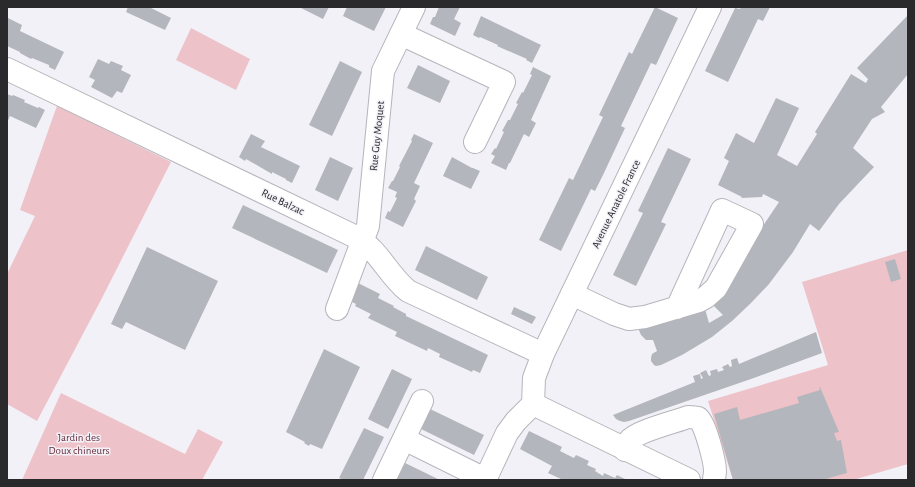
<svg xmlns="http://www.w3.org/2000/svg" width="915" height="487" viewBox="0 0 915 487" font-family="'Alegreya Sans',sans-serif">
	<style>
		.green { fill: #eec2c9 }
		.building { fill: #b3b6bc }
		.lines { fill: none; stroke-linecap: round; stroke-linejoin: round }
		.minor-casing { stroke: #b6b5bb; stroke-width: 24 }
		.minor { stroke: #fff; stroke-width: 22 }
		.labels { text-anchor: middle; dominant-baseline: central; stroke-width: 3; stroke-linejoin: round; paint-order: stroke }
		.street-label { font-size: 11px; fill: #2a2a2c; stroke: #f3f1f8 }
		.park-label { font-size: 11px; fill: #682e3a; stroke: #f3f1f8 }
	</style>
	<rect width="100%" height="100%" fill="#f3f1f8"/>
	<g class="green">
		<path d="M191,28l59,31 -14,31 -60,-30z"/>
		<path d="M58,103l12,9 101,50 -69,136 -65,123 -30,-17v-130l28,-58 -15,-6z"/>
		<path d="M908,250v214l-55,16h-120l-25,-79 120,-36 -26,-83z"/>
		<path d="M61,393l124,61 13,-25 25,13 -21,38h-180z"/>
	</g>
	<g class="building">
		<path d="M128,7h21l22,11 -6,12 -39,-18z"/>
		<path d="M299,7h30l-6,12z"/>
		<path d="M347,7h39l-12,24 -31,-15z"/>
		<path d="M439,7h21l-6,12 7,4 -6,13 -25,-12 3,-7h2z"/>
		<path d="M655,7l23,11 -22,47 -5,-2 -30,63 4,2 -22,47 -8,16 -4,-2 -30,62 -22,-11 30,-62 4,2 30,-63 -4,-2 30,-63 3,2z"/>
		<path d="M741,7h29l-7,14 -5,-2 -30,63 -23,-11 30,-63 5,1z"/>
		<path d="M908,15v59l-27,33 4,5 -13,7 -19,29 21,19 -35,37 -20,27 -9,-7 -17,28 -24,32 -18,19 -19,18 -20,16 -30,18 -21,10 -5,1 -2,-1 -3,-4v-3l1,-4 5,-3 -4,-11h-7l-5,-5 -3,-7 67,-19 4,14 14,-8 -12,-12 68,-101 -16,-8 -1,3 -21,1 1,-1 -24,-12 11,-24 -5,-3 12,-25 18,10 22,-45 23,10 -22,47 20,11 20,-32 -2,-2 36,-58 15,9 2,-4 -11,-11z"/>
		<path d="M481,16l60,29 -9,18 -6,-3 1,-1 -30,-13 1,-1 -18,-8 -1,1 -6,-3z"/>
		<path d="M8,18l14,7 -2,6 44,21 -9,18 -6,-3v-2l-17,-7 -1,1 -11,-6v-1l-13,-6v-25z"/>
		<path d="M98,59l11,5 2,-3 12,5 -2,4 10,5 -9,18 -5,-2 -5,7 -21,-11 4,-7 -6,-3z"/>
		<path d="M340,61l22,11 -30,64 -23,-11z"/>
		<path d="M418,65l32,16 -10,22 -33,-15z"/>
		<path d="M533,67l18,9 -20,44 5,3 -7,14 -5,-3 -14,29h-1l-3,7 -15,-7 4,-7 -4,-2 4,-6 1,1 8,-17 -2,-1 6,-11h2l8,-16 -2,-1 6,-11 1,1 9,-18 -2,-1z"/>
		<path d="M7,94l5,2 1,-1 12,5 -1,2 14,6 1,-1 6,3 -9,18 -26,-12 -3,7z"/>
		<path d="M251,134l14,7 -4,6 39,19 -8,17 -6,-3v-1l-14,-7v2l-26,-15 -1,2 -6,-4z"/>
		<path d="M414,134l19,9 -19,40 6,3 -6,13 2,2 -13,26 -18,-9 3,-7 2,1 7,-14 -2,-1 2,-5 -9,-4 4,-7h1l7,-14 -1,-1 13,-25 -1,-1z"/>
		<path d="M668,148l23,11 -30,63 5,2 -30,62 -23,-11 30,-62 -5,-2z"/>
		<path d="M330,157l23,11 -15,33 -23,-11z"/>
		<path d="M452,157l20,11h1l7,3 -9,18 -28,-13z"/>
		<path d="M243,205l95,45 -11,23 -95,-45z"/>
		<path d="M426,246l62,31 -11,23 -62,-30z"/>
		<path d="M147,247l71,34 -33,69 -59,-28 -4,7 -11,-5z"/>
		<path d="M895,259l6,20 -10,3 -6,-20z"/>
		<path d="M354,281l26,13 -2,4 16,8 -1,1 13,7v2l82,39 -8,18 -7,-3 -1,2 -33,-15 1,-3 -12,-6 -1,3 -32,-15 2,-4 -29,-14 3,-4 -16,-8 1,-2 -8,-4z"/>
		<path d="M514,307l22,10 -4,7 -21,-10z"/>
		<path d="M816,332l6,21 -71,26 -122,42 -5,1 -4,-1 -4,-2 -3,-4 82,-33 -2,-6 7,-2 1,5 2,-1 -3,-5 6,-3 3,6 2,-1 -1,-4 7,-2 1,3 6,-2 -2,-3 6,-3 2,3 2,-1 -1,-6 6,-2 2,6z"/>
		<path d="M324,349l36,18 -38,82 -12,-5 -1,2 -5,-3 1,-1 -19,-10z"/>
		<path d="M392,369l20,10 -24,50 -20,-10z"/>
		<path d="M819,387h1l19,45 -5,1 3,8 4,-1 6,33 -25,7h-89l-19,-66 23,-7 3,13 59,-17 -2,-6 23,-7z"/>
		<path d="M428,408l56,27 -10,20 -55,-27z"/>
		<path d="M364,428l20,9 -21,43h-19l-5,-2z"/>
		<path d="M529,431l33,16 -2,4 14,7 2,-3 13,6 -2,4 9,4 -1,2 8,5 1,-3 11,5 2,-3 10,5h-64l-15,-7 4,-7 -32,-17z"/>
		<path d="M403,462l37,18h-46z"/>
	</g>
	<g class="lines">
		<g class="minor-casing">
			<g id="minor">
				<path d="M401,34l103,48 -29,60"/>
				<path d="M7,69l349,168c23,13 32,38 52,54l135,63"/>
				<path d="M572,294l42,20 15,5 16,-2 54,-16 7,-4 10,-9 36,-64 -30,-14 -45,98"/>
				<path d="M337,309l31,-83 15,-155 3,-6 28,-58"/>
				<path d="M533,404l156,76"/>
				<path d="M404,439l81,40"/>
				<path d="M625,450c1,-3 3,-7 4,-9 8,-10 46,-19 59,-24 3,0 7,0 10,1 7,4 17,44 17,53 0,3 -1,6 -1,9"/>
				<path d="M384,480l38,-79"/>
				<path d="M485,480l22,-47 9,-12 17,-17 1,-26 9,-24 167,-347"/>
			</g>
		</g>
		<use href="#minor" class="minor"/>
	</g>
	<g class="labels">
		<g class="street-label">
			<text transform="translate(377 136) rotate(-84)">Rue Guy Moquet</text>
			<text transform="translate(283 202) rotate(26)">Rue Balzac</text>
			<text transform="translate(616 204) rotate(-64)">Avenue Anatole France</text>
		</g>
		<g class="park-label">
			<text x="79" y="437">Jardin des<tspan x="79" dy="13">Doux chineurs</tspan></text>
		</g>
	</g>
	<rect width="915" height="487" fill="none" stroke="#2a2a2c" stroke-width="16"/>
</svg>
